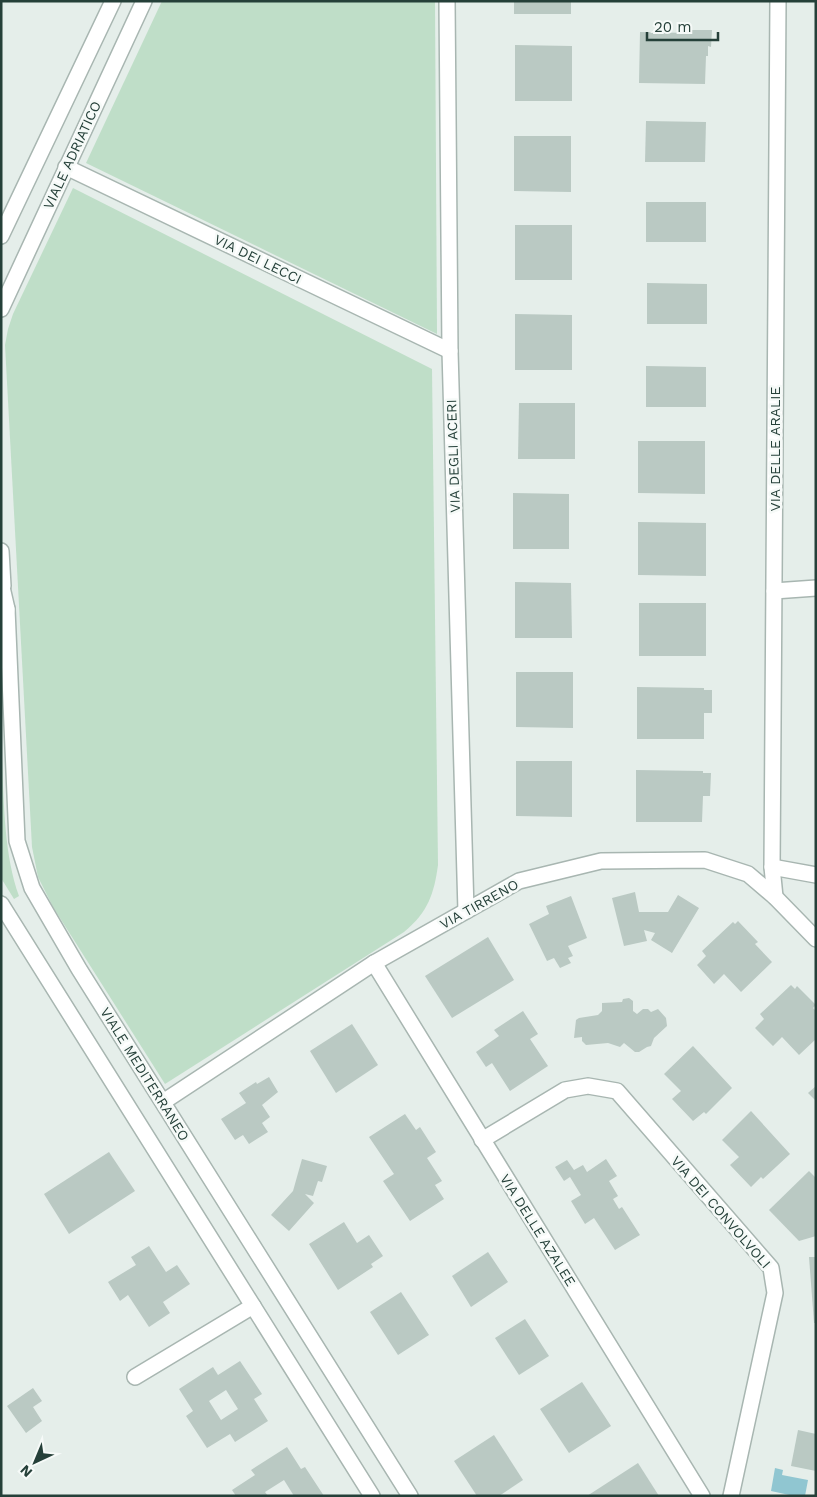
<svg xmlns="http://www.w3.org/2000/svg" width="817" height="1497" viewBox="0 0 817 1497" font-family="'Work Sans',sans-serif">
	<style>
		.green { fill: #bfdec8 }
		.water { fill: #90c6d1 }
		.building { fill: #bac9c3; fill-rule: evenodd }
		.lines { fill: none; stroke-linecap: round; stroke-linejoin: round }
		.minor-casing { stroke: #a8b6b1; stroke-width: 18 }
		.minor { stroke: #fff; stroke-width: 15 }
		.labels { text-anchor: middle; dominant-baseline: central; stroke-width: 5; stroke-linejoin: round; paint-order: stroke }
		.street-label { font-size: 14px; fill: #254039; stroke: #f6faf8 }
	</style>
	<rect width="100%" height="100%" fill="#e5eeea"/>
	<g class="green">
		<path d="M162,1h273l2,333 -351,-171z"/>
		<path d="M73,188l359,181 6,496c-4,29 -10,47 -34,67l-239,152 -112,-177 -15,-30 -6,-30 -27,-502 3,-16 5,-15z"/>
		<path d="M1,737c3,49 1,112 18,159l-5,3 -13,-21z"/>
	</g>
	<path class="water" d="M775,1468l8,2 -1,5 26,5 -3,16h-11l-23,-5z"/>
	<g class="building">
		<rect x="514" y="1" width="57" height="13"/>
		<path d="M689,30h23l-1,17 -3,-1v10h-2l-1,28 -66,-1 1,-51 49,1z"/>
		<path d="M515,45l57,1v55h-57z"/>
		<path d="M646,121l60,1 -1,40h-60z"/>
		<path d="M514,136h57v56l-57,-1z"/>
		<rect x="646" y="202" width="60" height="40"/>
		<rect x="515" y="225" width="57" height="55"/>
		<path d="M647,283l60,1v40h-60z"/>
		<path d="M515,314l57,1v55h-57z"/>
		<path d="M646,366l60,1v40h-60z"/>
		<path d="M519,403h56v56h-57z"/>
		<path d="M638,441h67v53l-67,-1z"/>
		<path d="M513,493l56,1v55h-56z"/>
		<path d="M638,522l68,1v53l-68,-1z"/>
		<path d="M515,582l56,1 1,55h-57z"/>
		<rect x="639" y="603" width="67" height="53"/>
		<path d="M516,672h57v56l-57,-1z"/>
		<path d="M637,687l67,1v2h8v23h-8v26h-67z"/>
		<path d="M516,761h56v56l-56,-1z"/>
		<path d="M636,770l67,1v2h8l-1,23h-7l-1,26h-66z"/>
		<path d="M635,892l4,20h29l10,-17 21,13 -27,45 -21,-13 4,-7 -11,-3 3,11 -23,5 -12,-48z"/>
		<path d="M571,896l16,42 -19,8 5,10 -5,2 3,5 -11,5 -6,-10 -7,3 -18,-37 20,-10 -3,-8z"/>
		<path d="M738,921l20,21 -3,2 17,18 -31,30 -17,-18 -10,10 -17,-19 9,-9 -4,-5 31,-29 2,2z"/>
		<path d="M488,937l26,43 -62,38 -27,-42z"/>
		<path d="M791,985l4,4 2,-3 19,19 -3,3 3,3v28l-17,16 -17,-18 -9,9 -18,-18 9,-9 -4,-5z"/>
		<path d="M629,998l4,3v10l4,3 6,-5h5l3,3 7,-3 8,9 1,8 -13,12 -3,8 -4,1 -8,5h-4l-11,-9 -4,4 -12,-4 -22,2 -4,-4v-4l-8,1 2,-18 3,-2 19,-3 4,-4v-8l20,-1 1,-3z"/>
		<path d="M523,1011l15,23 -8,5 18,27 -38,25 -18,-28 -6,4 -10,-15 23,-16 -5,-6z"/>
		<path d="M352,1024l26,41 -42,28 -26,-42z"/>
		<path d="M693,1046l39,42 -26,26 -2,-2 -11,9 -21,-22 9,-8 -17,-17z"/>
		<path d="M269,1077l9,15 -16,13 8,12 -8,6 6,9 -19,12 -6,-9 -8,5 -14,-21 25,-16 -7,-10 17,-11 1,2z"/>
		<path d="M816,1086v15l-8,-8z"/>
		<path d="M751,1111l39,43 -27,25 -2,-2 -10,10 -21,-22 9,-8 -17,-17z"/>
		<path d="M405,1114l11,16 4,-3 16,25 -9,6 15,23 -7,4 9,14 -34,22 -27,-40 11,-7 -25,-37z"/>
		<path d="M109,1152l26,39 -66,43 -25,-40z"/>
		<path d="M302,1159l25,7 -5,16 -4,-1 -5,15 -8,-2 9,9 -25,28 -18,-16 22,-24z"/>
		<path d="M606,1159l11,17 -8,5 9,15 -5,3 6,10 3,-2 18,28 -25,15 -21,-32 -9,6 -14,-23 10,-6 -11,-18 -6,4 -9,-14 12,-7 7,10 9,-5 4,7z"/>
		<path d="M809,1171l7,7v58l-17,5 -30,-31z"/>
		<path d="M344,1222l13,21 12,-8 14,21 -12,8 2,3 -35,23 -29,-46z"/>
		<path d="M149,1246l17,26 11,-7 13,19 -27,18 7,11 -21,14 -21,-32 -8,6 -12,-19 28,-17 -5,-8z"/>
		<path d="M488,1252l20,30 -37,25 -19,-31z"/>
		<path d="M809,1257h7v66h-2z"/>
		<path d="M401,1292l28,43 -31,20 -28,-43z"/>
		<path d="M525,1319l24,37 -30,19 -24,-37z"/>
		<path d="M240,1361l22,33 -8,5 14,22 -33,21 -5,-8 -23,14 -21,-32 7,-5 -14,-22 34,-22 5,8zM226,1390l12,19 -17,11 -12,-19z"/>
		<path d="M582,1382l29,44 -42,27 -29,-44z"/>
		<path d="M33,1388l9,13 -9,6 9,14 -16,12 -19,-27z"/>
		<path d="M798,1430l18,4v37l-25,-5z"/>
		<path d="M494,1435l29,45 -24,16h-22l-23,-35z"/>
		<path d="M287,1447l14,22 4,-2 19,29h-30l-10,-16 -19,12 3,4h-32l-4,-6 23,-15 -4,-5z"/>
		<path d="M638,1463l21,33h-72z"/>
	</g>
	<g class="lines">
		<g class="minor-casing">
			<g id="minor">
				<path d="M447,1l3,350 16,560"/>
				<path d="M66,167l384,184"/>
				<path d="M1,236l112,-235"/>
				<path d="M1,309l143,-308"/>
				<path d="M1,551l2,35"/>
				<path d="M1,583l6,26 -1,9"/>
				<path d="M774,591l42,-3"/>
				<path d="M7,609l10,232 15,47 47,81 331,527"/>
				<path d="M772,867l44,8"/>
				<path d="M775,897l-3,-30 6,-866"/>
				<path d="M1,904l371,592"/>
				<path d="M374,963l328,533"/>
				<path d="M163,1102l211,-139 145,-82 82,-20 104,-1 43,14 27,23 41,42"/>
				<path d="M482,1140l83,-50 23,-4 29,5 154,177 4,25 -44,203"/>
				<path d="M135,1377l118,-71"/>
			</g>
		</g>
		<use href="#minor" class="minor"/>
	</g>
	<g class="labels">
		<g class="street-label">
			<text transform="translate(72 155) rotate(-65)">VIALE ADRIATICO</text>
			<text transform="translate(258 259) rotate(26)">VIA DEI LECCI</text>
			<text transform="translate(775 449) rotate(-90)">VIA DELLE ARALIE</text>
			<text transform="translate(453 456) rotate(-92)">VIA DEGLI ACERI</text>
			<text transform="translate(479 904) rotate(-29)">VIA TIRRENO</text>
			<text transform="translate(145 1074) rotate(58)">VIALE MEDITERRANEO</text>
			<text transform="translate(721 1212) rotate(49)">VIA DEI CONVOLVOLI</text>
			<text transform="translate(538 1230) rotate(58)">VIA DELLE AZALEE</text>
		</g>
	</g>
	<rect width="817" height="1497" fill="none" stroke="#254039" stroke-width="5"/>
	<g transform="translate(35 1462) rotate(224)" stroke="#f6faf8" stroke-width="4" paint-order="stroke">
	<path d="M0-4L9 19L0 12L-9 19Z" fill="#254039"/>
	<text y="-8" font-size="14" font-weight="bold" text-anchor="middle" fill="#254039">N</text>
	</g>
	<path d="M647 32v8h71v-8" fill="none" stroke="#254039" stroke-width="2.5"/>
	<text x="654" y="32" font-size="15" fill="#254039" stroke="#f6faf8" stroke-width="4" paint-order="stroke">20 m</text>
</svg>
